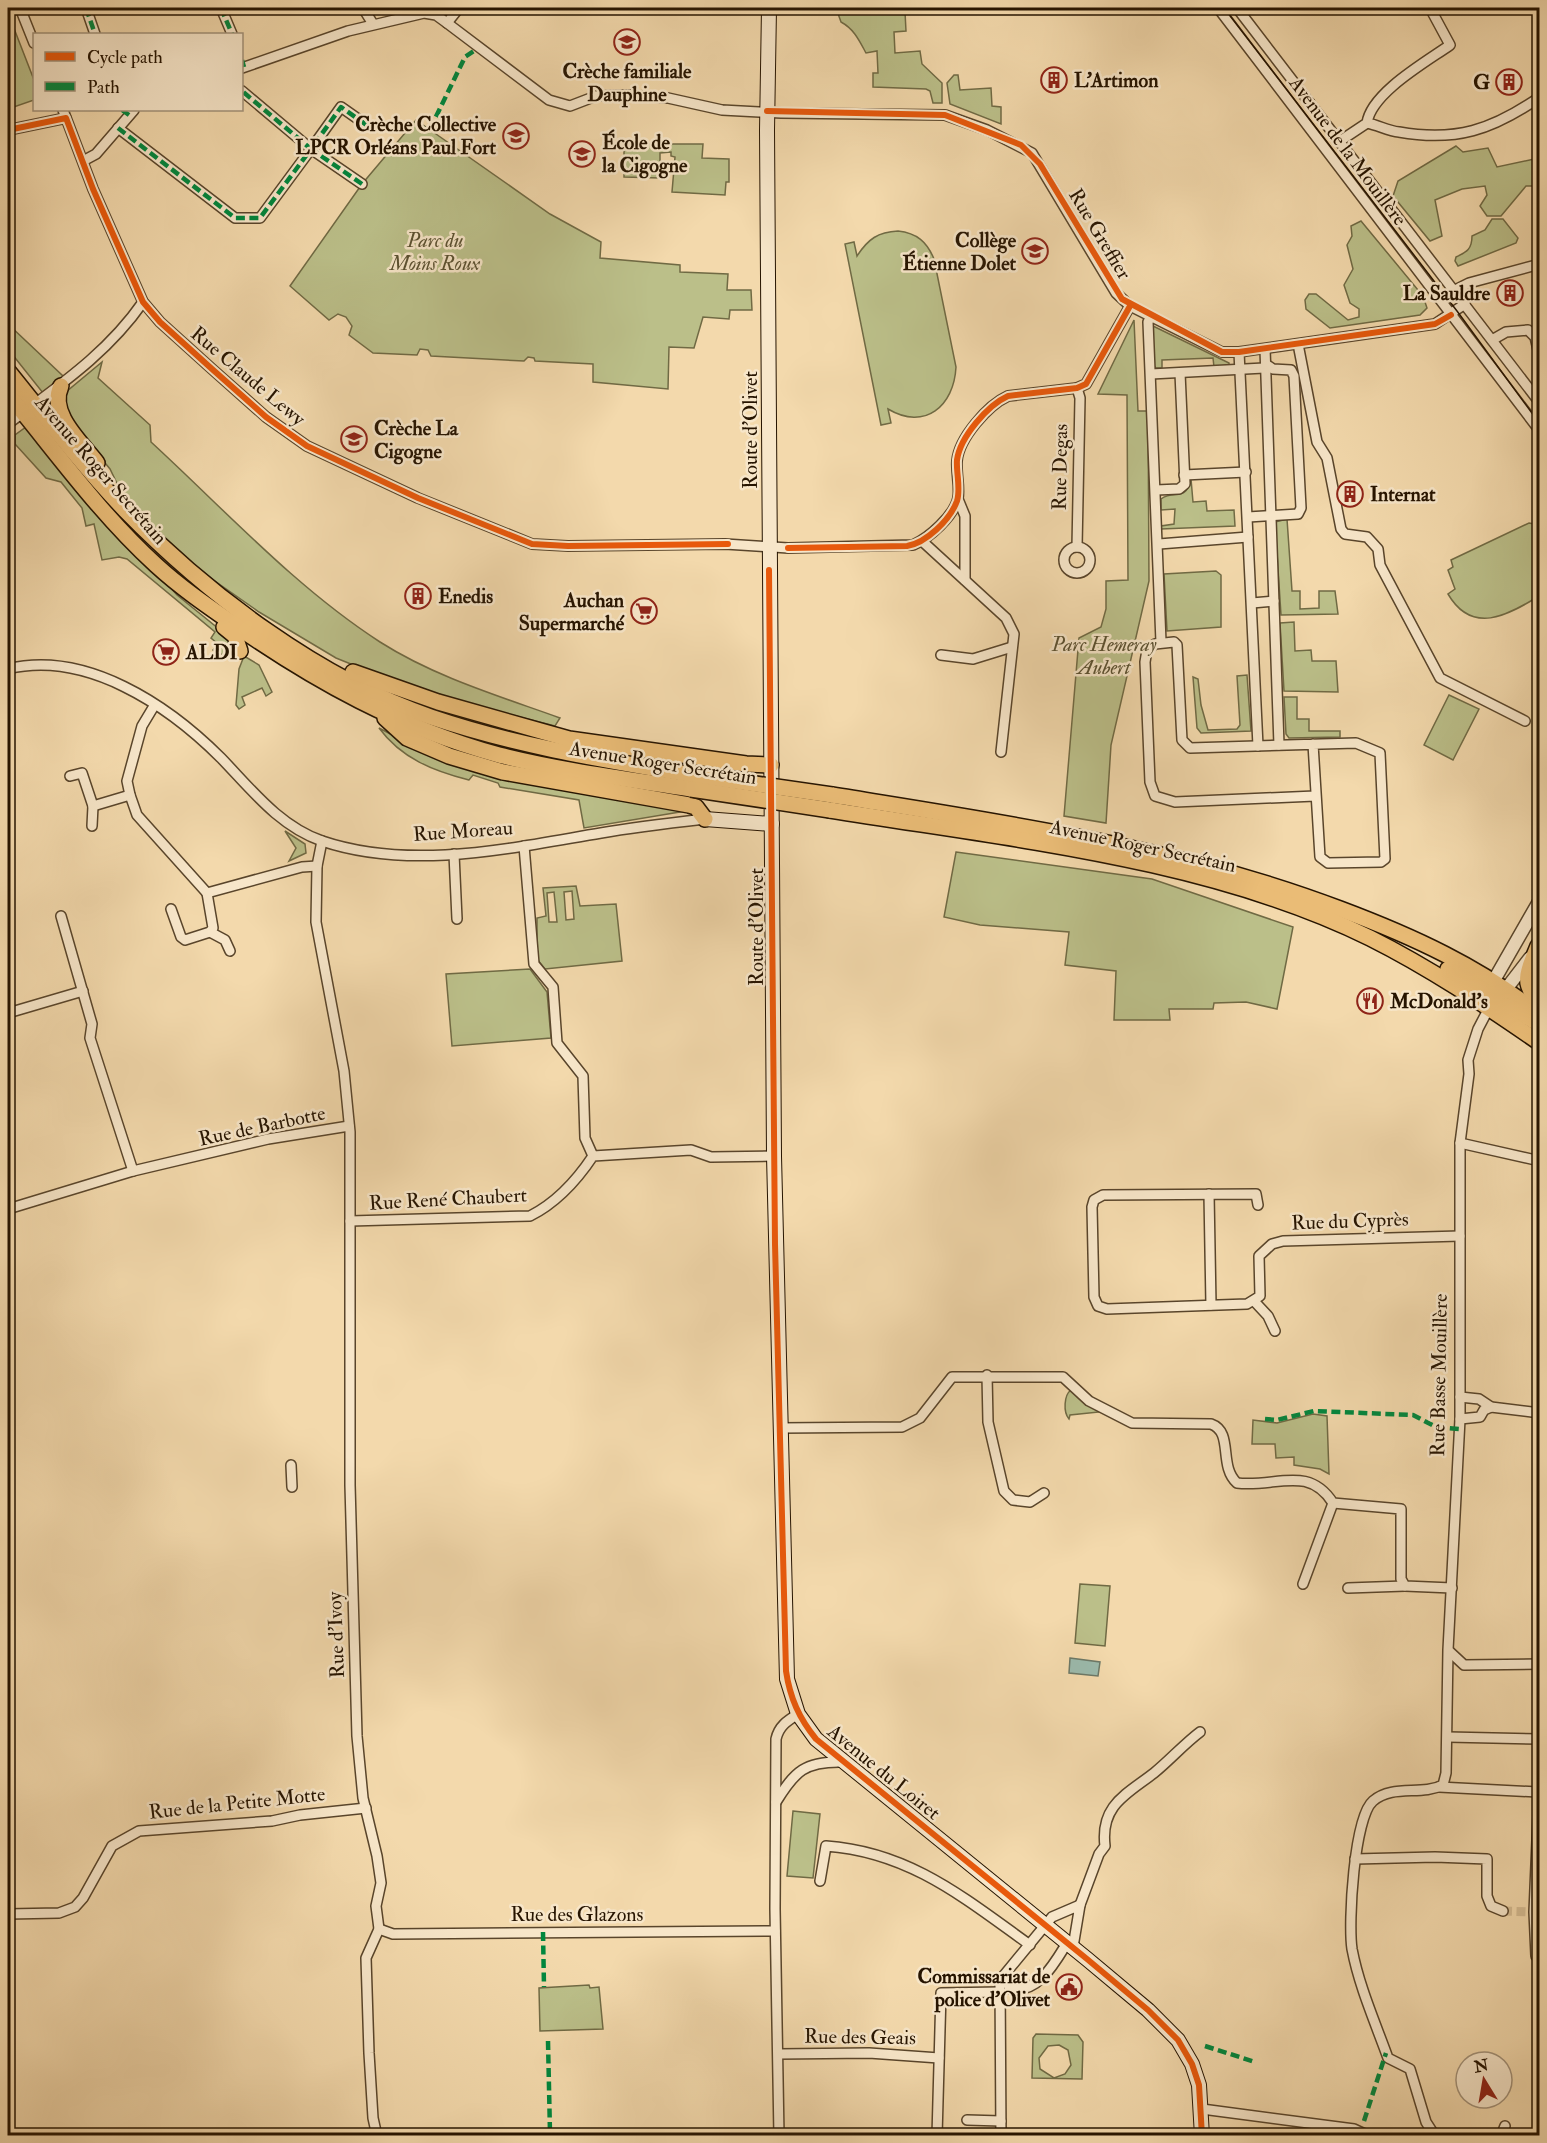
<svg xmlns="http://www.w3.org/2000/svg" width="1547" height="2143" viewBox="0 0 1547 2143" font-family="'IM FELL Double Pica',serif">
	<style>
		.green { fill: #bbbf89; stroke: #706a44; stroke-width: 1.5; fill-rule: evenodd }
		.water { fill: #9bbaac; stroke: #6c7867; stroke-width: 1.5 }
		.lines { fill: none; stroke-linecap: round; stroke-linejoin: round }
		.minor-tunnel { stroke: #d4bb92; stroke-width: 9; stroke-dasharray: 9 4.5; stroke-linecap: butt }
		.minor-casing { stroke: #59452b; stroke-width: 12 }
		.tertiary-casing { stroke: #59452b; stroke-width: 15 }
		.secondary-casing { stroke: #261400; stroke-width: 16 }
		.primary-casing { stroke: #261400; stroke-width: 18 }
		.minor { stroke: #f7e6c9; stroke-width: 9 }
		.tertiary { stroke: #f7e6c9; stroke-width: 12 }
		.secondary { stroke: #f7e6c9; stroke-width: 14 }
		.primary { stroke: #eabc76; stroke-width: 15 }
		.tram { stroke: #261400; stroke-width: 1.5 }
		.primary-bridge-casing { stroke: #261400; stroke-width: 18; stroke-linecap: butt }
		.primary-bridge { stroke: #eabc76; stroke-width: 15 }
		.quiet { stroke: #00873e; stroke-width: 4.5; stroke-dasharray: 9 4.5; stroke-linecap: butt }
		.cycleway-casing { stroke: #f7e6c9; stroke-width: 10 }
		.cycleway { stroke: #e8590c; stroke-width: 6 }
		.labels { text-anchor: middle; dominant-baseline: central; stroke-width: 5; stroke-linejoin: round; paint-order: stroke }
		.poi-label { font-size: 20px; font-weight: bold; fill: #261400; stroke: #f7e6c9; text-anchor: start }
		.street-label { font-size: 20px; fill: #261400; stroke: #f7e6c9 }
		.park-label { font-size: 20px; font-style: italic; fill: #5a5030; stroke: #f7e6c9 }
	</style>
	<rect width="100%" height="100%" fill="#f3d9ac"/>
	<filter id="stains"><feTurbulence type="fractalNoise" baseFrequency=".00333" numOctaves="4"/><feColorMatrix values="0 0 0 0 .2 0 0 0 0 .09 0 0 0 0 .02 0 0 0 .5 -.17"/></filter>
	<radialGradient id="worn" r=".72"><stop offset=".6" stop-color="#630" stop-opacity="0"/><stop offset="1" stop-color="#630" stop-opacity=".3"/></radialGradient>
	<g class="green">
		<path d="M836,8h67l1,3h-23l24,1 1,19 -12,1 1,21 25,-2 2,13 20,19v20h-9l-3,-12 -4,-2 -53,-2v-14h5l-1,-22 -11,2c-7,-13 -12,-24 -25,-31z"/>
		<path d="M8,13l26,67v20l-26,9z"/>
		<path d="M954,75h4l2,15 31,-2 1,18 9,1v17l-51,-20 -3,-21z"/>
		<path d="M416,120l134,94 51,28 -1,16 80,7v7l48,2 -1,16h24l1,20h-22l-1,9 -26,-2 -9,31 -25,-1 -1,42 -75,-7v-18l-58,-3 -1,-3 -6,-1 -4,4 -93,-5 -3,-6 -8,-1 -3,6 -44,-2 -24,-18 3,-9 -6,-9 -8,-3 -9,6 -39,-34 72,-102z"/>
		<path d="M624,144h79l-1,14 27,1v23h-3l-1,13 -53,-3 3,-35 -4,-1v-4l-11,1v25l-36,-1z"/>
		<path d="M1456,146l7,6 25,-4 9,19 42,-9v28h-13l-25,30h-14l-7,-10 7,-11 -2,-9 -23,3 -27,11 7,36 -12,5 -37,-45 5,-15z"/>
		<path d="M1492,219h11l15,19 -2,5 -58,23 -3,-5 1,-4c11,-5 16,-8 16,-21l13,-6z"/>
		<path d="M1361,221l62,75 4,12 -7,7 -90,13 -24,-19 -1,-9 4,-6h7l32,26 11,-3v-8l-9,-6 -6,-18 9,-16 -6,-24 5,-9 -1,-10z"/>
		<path d="M898,231c19,2 29,11 36,28l22,108c-2,39 -31,64 -68,42l3,14 -10,2 -36,-181 9,-2 3,14c11,-17 21,-24 41,-25z"/>
		<path d="M1134,320l4,91h10l1,170 -38,164 -5,78 -42,-7 15,-178 22,-11 5,-18v-28l22,-1 -1,-185 -29,-1z"/>
		<path d="M8,324l55,52 -20,17 -35,-44z"/>
		<path d="M1153,326l76,37v2l-15,2 -1,-9 -51,2v8h-6l-3,-3z"/>
		<path d="M102,362l-4,16 52,47 1,17c74,68 144,145 229,200 55,35 119,54 180,76l-5,8 -101,-26 -66,-21 -52,-21 -77,-46 -67,-47 -67,-65 -15,-31 -36,-44 -12,-21 4,-12z"/>
		<path d="M26,427l151,168 53,43 3,9 -1,8 -5,2 -14,-7 5,-6 -7,-6 4,-6 -88,-73 -8,-2 -17,3 -8,-36 -8,2 -4,-18 -21,-26 -15,-4 -31,-34v-9z"/>
		<path d="M1191,479l2,23 13,-1 1,10 27,-1 1,16 -74,3v-3l13,-2 1,-15 -14,1v-11c14,-10 24,4 30,-20z"/>
		<path d="M1287,519l5,72h8v18l19,-1v-17h16l3,23 -57,1 -6,-93z"/>
		<path d="M1529,523l5,1 5,12v60c-32,20 -67,39 -91,-2l7,-5 -7,-19 5,-3 -2,-7z"/>
		<path d="M1216,571l5,4v52l-54,4 -3,-57z"/>
		<path d="M1294,622l1,29 16,-1 1,11h24l2,31 -54,-1 -4,-68z"/>
		<path d="M244,656l15,9 13,27 -6,4 -4,-8 -20,9 3,8 -6,4 -3,-4 3,-36z"/>
		<path d="M1247,675l4,56 -50,2 -4,-5 -4,-51 5,2 3,26 7,25 29,-1 3,-4 -3,-49z"/>
		<path d="M1449,695l30,14 -26,51 -29,-15z"/>
		<path d="M1284,697h13v22h12v12h31v6l-51,1 -3,-4z"/>
		<path d="M379,728l42,22 265,61 -102,17 -5,-28 -79,-13 -2,-4 -25,-8 -4,5c-36,-9 -68,-22 -90,-52z"/>
		<path d="M285,831l20,13 1,9 -17,8 7,-13z"/>
		<path d="M956,852l196,27 141,48 -16,82 -31,-7 -32,1 -1,6h-44l1,11h-56l2,-49 -51,-6 4,-33 -89,-7 -36,-8z"/>
		<path d="M576,886l4,20 36,-2 6,57 -77,8 -8,-10v-41l9,-2 -3,-28zM572,891l2,28 -8,1 -2,-28zM554,892l3,30h-8l-2,-29z"/>
		<path d="M530,969l17,23 4,46 -99,8 -6,-72z"/>
		<path d="M1071,1390l28,22 -29,3 -1,4c-6,-7 -5,-24 2,-29z"/>
		<path d="M1313,1414l14,2 2,58 -9,-5 -26,-4v-8l-18,1 -1,-14h-23l1,-24 24,3z"/>
		<path d="M1080,1584l30,2 -5,60 -30,-3z"/>
		<path d="M793,1811l27,3 -7,64 -26,-2z"/>
		<path d="M589,1985l1,3 9,-1 4,42 -63,2 -1,-43z"/>
		<path d="M1036,2034l42,1 5,7 -1,37 -50,-1 1,-40zM1059,2045l9,5 3,15 -6,9 -11,4 -14,-9 -1,-11 9,-12z"/>
	</g>
	<path class="water" d="M1070,1658l30,4 -2,14 -29,-3z"/>
	<g class="lines">
		<path class="minor-tunnel" d="M1503,1911l31,1"/>
		<g class="minor-casing">
			<g id="minor">
				<path d="M20,8l14,35"/>
				<path d="M86,8l9,26"/>
				<path d="M221,8l11,26"/>
				<path d="M363,8l10,16"/>
				<path d="M1218,8l322,423"/>
				<path d="M1237,8l303,395"/>
				<path d="M447,23l12,-15"/>
				<path d="M242,68l106,-37 76,-18 12,2 11,8 102,77 21,6 26,-10 33,-1 39,3 54,12 59,3 164,2 42,15 45,23 84,140 14,13 92,46h17l196,-28 30,-20"/>
				<path d="M63,110l30,79 50,113 17,20 52,47 54,48 41,29 111,52 114,46 36,2 157,-2 63,4 125,-3c16,-7 41,-29 45,-47 2,-11 -2,-25 -1,-37 2,-23 31,-56 51,-65l69,-8 9,-4 44,-78"/>
				<path d="M1367,123c11,2 21,8 32,9 57,10 93,-2 141,-35"/>
				<path d="M118,128l117,90h25l51,-69 -69,-58"/>
				<path d="M8,130l58,-12"/>
				<path d="M1340,141l27,-18c4,-30 59,-61 83,-78l-20,-37"/>
				<path d="M83,161l13,-7 38,-44"/>
				<path d="M362,184l-51,-35 30,-42 27,19"/>
				<path d="M1455,290l14,-7 71,-19"/>
				<path d="M1151,316l-3,6 13,320"/>
				<path d="M1492,340l14,-8 22,-2 7,7 5,21"/>
				<path d="M1298,344l19,98 10,16 14,71 4,5 22,3 11,12 2,16 60,113 85,43"/>
				<path d="M1265,349l14,396"/>
				<path d="M1239,352l19,394"/>
				<path d="M1151,374l113,-6"/>
				<path d="M8,424c49,-37 99,-70 135,-122"/>
				<path d="M1184,475l62,-3"/>
				<path d="M1156,490l23,-1 6,-5 -5,-111"/>
				<path d="M958,499l7,17v64"/>
				<path d="M1248,517l50,-3 3,-6 -7,-132 -3,-6 -18,-1 -6,-4"/>
				<path d="M922,541l84,77 8,16 -13,118"/>
				<path d="M1159,544l89,-7"/>
				<circle cx="1077" cy="560" r="13"/>
				<path d="M1077,547l3,-149 -3,-10"/>
				<path d="M1252,603l22,-2"/>
				<path d="M941,655l32,4 39,-12"/>
				<path d="M8,669c78,-19 160,36 213,89 30,31 58,68 101,83 89,30 189,7 279,-8 34,-6 69,-10 104,-14"/>
				<path d="M154,706l-12,20 -15,55 3,14 7,20 70,78 95,-26 15,-1"/>
				<path d="M1313,744l7,113 8,6 53,-1 4,-3 -5,-106 -24,-10 -166,5 -8,-8 -5,-95 -3,-3 -19,2 -8,6 -2,12 5,120 5,14 20,6 140,-6"/>
				<path d="M70,776l12,-3 11,33 37,-11"/>
				<path d="M92,826l1,-20"/>
				<path d="M322,841l-5,25 -1,56 28,149 6,61v353l7,251 6,62 14,58 4,27 -5,23 3,23 -13,29 3,95 4,65 4,18"/>
				<path d="M524,846l10,118 19,23 4,56 26,33 2,62 8,18"/>
				<path d="M454,854l3,65"/>
				<path d="M171,909l10,28 4,3 25,-8 3,-4 -6,-35"/>
				<path d="M61,916l31,108 -2,14 43,133"/>
				<path d="M210,932l15,8 5,11"/>
				<path d="M8,1013l75,-22"/>
				<path d="M1460,1143l80,18"/>
				<path d="M1209,1194l2,111"/>
				<path d="M1258,1205l-2,-11 -153,1 -9,5 -2,7 2,90 4,9 9,3 140,-5 13,-8 -1,-40 13,-12 11,-3 177,-5"/>
				<path d="M8,1209l125,-38 135,-32 81,-13"/>
				<path d="M350,1221l180,-5c26,-13 47,-36 63,-60l98,-6 20,7 63,-1"/>
				<path d="M1254,1301l14,15 7,15"/>
				<path d="M987,1375l1,47 16,69 9,9 17,2 14,-9"/>
				<path d="M1460,1397l19,2 12,8 49,6"/>
				<path d="M1460,1419l20,-2 4,-7 7,-3"/>
				<path d="M781,1428l121,-1 18,-9 32,-41h111l26,24 43,22 79,1c23,8 7,42 26,59 38,5 71,-19 96,20l68,6v70l4,7 47,2"/>
				<path d="M291,1465l1,22"/>
				<path d="M1303,1584l30,-81"/>
				<path d="M1348,1588l57,-2"/>
				<path d="M1450,1652l14,13 76,-1"/>
				<path d="M1448,1737l92,2"/>
				<path d="M1439,1787l99,5"/>
				<path d="M776,1802c19,-31 29,-41 67,-40"/>
				<path d="M1355,1859l80,-2 52,2v37l4,10 12,5"/>
				<path d="M820,1881l6,-35c84,6 138,52 204,99"/>
				<path d="M1080,1905l19,-51 6,-8c-5,-41 22,-52 49,-73 16,-13 30,-29 46,-41"/>
				<path d="M8,1914l51,-1 16,-6 8,-9 29,-52 27,-15 133,-10 28,-6 66,-7"/>
				<path d="M379,1929l14,5 382,-3"/>
				<path d="M1536,1956l-2,-44 6,-143"/>
				<path d="M1004,1976l6,13c28,5 44,-25 57,-46"/>
				<path d="M779,2054l90,-1 70,5"/>
				<path d="M1202,2109l152,20 15,7"/>
				<path d="M967,2120l34,1"/>
				<path d="M779,2136l-4,-227 1,-170c3,-13 11,-18 22,-25"/>
				<path d="M937,2136l4,-143 59,-1"/>
				<path d="M1001,2136l-1,-156 52,-63 28,-12 -7,42"/>
				<path d="M1435,2136l-9,-14 -16,-53 -22,-11c-13,-36 -29,-72 -36,-109 -4,-26 2,-132 21,-148 20,-17 48,-5 70,-16l3,-12 2,-123 12,-231v-276l9,-69 -1,-14 10,-31 11,-21"/>
				<path d="M1501,2136l4,-10"/>
			</g>
		</g>
		<g class="tertiary-casing">
			<g id="tertiary">
				<path d="M1492,989l1,-7 47,-82"/>
				<path d="M1500,997l30,-39"/>
			</g>
		</g>
		<g class="secondary-casing">
			<g id="secondary">
				<path d="M769,8l-2,122 7,1026 13,523 11,35 18,25 271,220 61,51 30,30 14,24 7,21 3,51"/>
				<path d="M705,819l67,5"/>
			</g>
		</g>
		<g class="primary-casing">
			<g id="primary">
				<path d="M8,371c38,47 75,95 117,139 82,84 194,169 306,207 85,29 173,43 262,58"/>
				<path d="M61,386c-13,27 20,56 36,77"/>
				<path d="M8,394c48,58 92,120 148,171 24,22 50,40 76,58 83,58 168,105 267,132 63,16 128,24 192,34"/>
				<path d="M224,627l11,9 5,15"/>
				<path d="M353,672l85,30 131,37 177,25 25,1"/>
				<path d="M385,718l22,20 42,18 54,16 186,33 7,2 9,12"/>
				<path d="M832,795c172,28 345,52 508,114 72,27 140,58 200,106"/>
				<path d="M830,810c177,29 378,48 540,128 60,30 115,67 170,105"/>
				<path d="M1538,946c-9,23 -19,37 2,56"/>
				<path d="M1448,969l43,26 15,-4"/>
				<path d="M1489,1008c19,-8 31,5 48,15"/>
			</g>
		</g>
		<use href="#minor" class="minor"/>
		<use href="#tertiary" class="tertiary"/>
		<use href="#secondary" class="secondary"/>
		<use href="#primary" class="primary"/>
		<path class="tram" d="M1224,8l233,303 83,113"/>
		<g class="primary-bridge-casing">
			<g id="primary-bridge">
				<path d="M693,775l139,20"/>
				<path d="M691,789l139,21"/>
			</g>
		</g>
		<use href="#primary-bridge" class="primary-bridge"/>
		<g class="quiet">
			<path d="M86,8l9,26"/>
			<path d="M221,8l11,26"/>
			<path d="M242,60l2,7"/>
			<path d="M122,110l7,5"/>
			<path d="M118,128l117,90h25l51,-69 -69,-58"/>
			<path d="M430,129l35,-72 9,-6"/>
			<path d="M362,184l-51,-35 30,-42 27,19"/>
			<path d="M1265,1419l12,1 37,-9 99,4 23,12 24,2"/>
			<path d="M543,1932l1,55"/>
			<path d="M548,2041l2,92"/>
			<path d="M1205,2046l50,16"/>
			<path d="M1364,2121l22,-68"/>
		</g>
		<g class="cycleway-casing">
			<g id="cycleway">
				<path d="M767,111l178,4 76,30 19,19 82,135 100,53h17l196,-28 16,-9"/>
				<path d="M8,130l58,-12 27,71 50,113 17,20 52,47 54,48 41,29 111,52 114,46 36,2 160,-2"/>
				<path d="M788,548l119,-2c19,-3 43,-26 50,-45 4,-12 -1,-29 0,-41 3,-23 31,-55 51,-64l69,-8 9,-4 44,-78"/>
				<path d="M769,570l6,674 11,427c4,27 13,47 30,68l271,220 61,51 30,30 14,24 7,21 3,51"/>
			</g>
		</g>
		<use href="#cycleway" class="cycleway"/>
	</g>
	<defs>
		<g id="school-ring" transform="scale(1.35)"><circle r="9.5" fill="#f7e6c9" stroke="#8f2418" stroke-width="1.5"/><path d="M0-5L7-2L0 1L-7-2ZM-4 1L0 2.5L4 1V4Q0 6-4 4Z" fill="#8f2418"/></g>
		<g id="building-ring" transform="scale(1.35)"><circle r="9.5" fill="#f7e6c9" stroke="#8f2418" stroke-width="1.5"/><path d="M-4-6H4V6H1V3H-1V6H-4ZM-2.5-4.3h1.7v1.8h-1.7ZM.8-4.3h1.7v1.8H.8ZM-2.5-1h1.7V.8h-1.7ZM.8-1h1.7V.8H.8Z" fill="#8f2418"/></g>
		<g id="supermarket-ring" transform="scale(1.35)"><circle r="9.5" fill="#f7e6c9" stroke="#8f2418" stroke-width="1.5"/><path d="M-6-5.5h2.5l.6 2H6L4.5 2H-2.5L-4.4-4H-6ZM-1.5 3.2a1.3 1.3 0 1 0 .1 0ZM3 3.2a1.3 1.3 0 1 0 .1 0Z" fill="#8f2418"/></g>
		<g id="restaurant-ring" transform="scale(1.35)"><circle r="9.5" fill="#f7e6c9" stroke="#8f2418" stroke-width="1.5"/><path d="M-5-6h1v4h1v-4h1v4h1v-4h1v5L-1.5 .5V6h-2V.5L-5-1ZM5-6V6H3V1.5H1.5Q1.5-4 5-6Z" fill="#8f2418"/></g>
		<g id="civic-ring" transform="scale(1.35)"><circle r="9.5" fill="#f7e6c9" stroke="#8f2418" stroke-width="1.5"/><path d="M-.6-6.5H3V-4.5H.6V-3L4-1V1h2V6H-6V1h2V-1L-.6-3ZM-1.2 2.5V6h2.4V2.5Z" fill="#8f2418"/></g>
	</defs>
	<g fill-rule="evenodd">
		<use href="#school-ring" x="627" y="42"/>
		<use href="#building-ring" x="1054" y="80"/>
		<use href="#building-ring" x="1509" y="82"/>
		<use href="#school-ring" x="516" y="136"/>
		<use href="#school-ring" x="582" y="154"/>
		<use href="#school-ring" x="1035" y="251"/>
		<use href="#building-ring" x="1510" y="293"/>
		<use href="#school-ring" x="354" y="439"/>
		<use href="#building-ring" x="1350" y="494"/>
		<use href="#building-ring" x="418" y="596"/>
		<use href="#supermarket-ring" x="644" y="611"/>
		<use href="#supermarket-ring" x="166" y="652"/>
		<use href="#restaurant-ring" x="1370" y="1001"/>
		<use href="#civic-ring" x="1069" y="1987"/>
	</g>
	<g class="labels">
		<g class="poi-label">
			<text x="627" y="71" text-anchor="middle">Crèche familiale<tspan x="627" dy="23">Dauphine</tspan></text>
			<text x="1074" y="80">L'Artimon</text>
			<text x="1490" y="82" text-anchor="end">G</text>
			<text x="496" y="124" text-anchor="end">Crèche Collective<tspan x="496" dy="23">LPCR Orléans Paul Fort</tspan></text>
			<text x="602" y="142">École de<tspan x="602" dy="23">la Cigogne</tspan></text>
			<text x="1016" y="240" text-anchor="end">Collège<tspan x="1016" dy="23">Étienne Dolet</tspan></text>
			<text x="1490" y="293" text-anchor="end">La Sauldre</text>
			<text x="374" y="428">Crèche La<tspan x="374" dy="23">Cigogne</tspan></text>
			<text x="1370" y="494">Internat</text>
			<text x="438" y="596">Enedis</text>
			<text x="624" y="600" text-anchor="end">Auchan<tspan x="624" dy="23">Supermarché</tspan></text>
			<text x="186" y="652">ALDI</text>
			<text x="1390" y="1001">McDonald's</text>
			<text x="1050" y="1976" text-anchor="end">Commissariat de<tspan x="1050" dy="23">police d'Olivet</tspan></text>
		</g>
		<g class="street-label">
			<text transform="translate(1348 151) rotate(53)">Avenue de la Mouillère</text>
			<text transform="translate(1100 234) rotate(59)">Rue Greffier</text>
			<text transform="translate(248 376) rotate(40)">Rue Claude Lewy</text>
			<text transform="translate(750 430) rotate(-90)">Route d'Olivet</text>
			<text transform="translate(1060 467) rotate(-89)">Rue Degas</text>
			<text transform="translate(101 470) rotate(49)">Avenue Roger Secrétain</text>
			<text transform="translate(663 763) rotate(9)">Avenue Roger Secrétain</text>
			<text transform="translate(463 831) rotate(-4)">Rue Moreau</text>
			<text transform="translate(1143 846) rotate(12)">Avenue Roger Secrétain</text>
			<text transform="translate(756 927) rotate(-90)">Route d'Olivet</text>
			<text transform="translate(262 1126) rotate(-12)">Rue de Barbotte</text>
			<text transform="translate(448 1199) rotate(-3)">Rue René Chaubert</text>
			<text transform="translate(1350 1221) rotate(-2)">Rue du Cyprès</text>
			<text transform="translate(1439 1375) rotate(-89)">Rue Basse Mouillère</text>
			<text transform="translate(336 1635) rotate(-92)">Rue d'Ivoy</text>
			<text transform="translate(884 1772) rotate(39)">Avenue du Loiret</text>
			<text transform="translate(237 1803) rotate(-6)">Rue de la Petite Motte</text>
			<text x="577" y="1914">Rue des Glazons</text>
			<text transform="translate(860 2037) rotate(1)">Rue des Geais</text>
		</g>
		<g class="park-label">
			<text x="435" y="240">Parc du<tspan x="435" dy="23">Moins Roux</tspan></text>
			<text x="1104" y="644">Parc Hemeray<tspan x="1104" dy="23">Aubert</tspan></text>
		</g>
	</g>
	<rect width="1547" height="2143" fill="none" stroke="#f3d9ac" stroke-width="30"/>
	<rect x="9" y="9" width="1529" height="2125" fill="none" stroke="#261400" stroke-width="3"/>
	<rect x="15" y="15" width="1517" height="2113" fill="none" stroke="#261400" stroke-width="1.5"/>
	<rect x="33" y="33" width="210" height="78" fill="#f7e6c9" stroke="#a39279" stroke-width="1.5"/>
	<rect x="45" y="52" width="30" height="9" fill="#e8590c" stroke="#a39279" stroke-width="1.5"/>
	<text x="87" y="63" font-size="18" fill="#261400">Cycle path</text>
	<rect x="45" y="82" width="30" height="9" fill="#00873e" stroke="#a39279" stroke-width="1.5"/>
	<text x="87" y="93" font-size="18" fill="#261400">Path</text>
	<g transform="translate(1484 2080) rotate(349)"><circle r="28" fill="#f7e6c9" stroke="#a39279" stroke-width="1.5"/>
	<path d="M0-4.5L10 22L0 15L-10 22Z" fill="#8f2418"/>
	<text y="-9" font-size="16" font-weight="bold" text-anchor="middle" fill="#261400">N</text>
	</g>
	<rect width="100%" height="100%" filter="url(#stains)"/>
	<rect width="100%" height="100%" fill="url(#worn)"/>
</svg>
